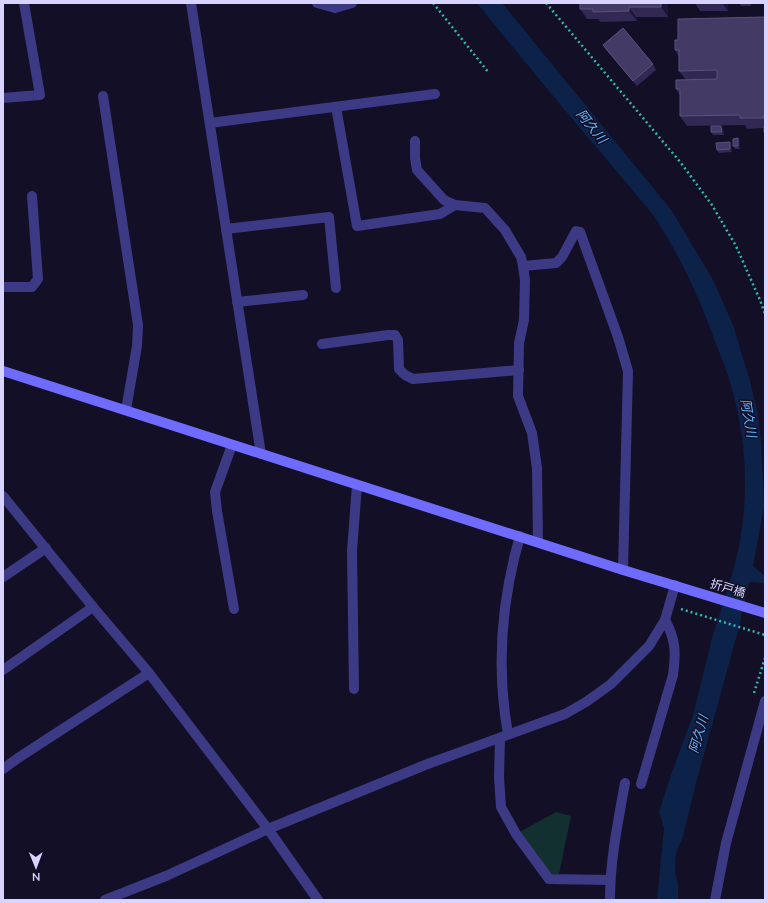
<svg xmlns="http://www.w3.org/2000/svg" width="768" height="903" viewBox="0 0 768 903" font-family="Mulish,'Noto Sans JP',sans-serif">
	<style>
		.green { fill: #12302f }
		.water { fill: #0c2248 }
		.lines { fill: none; stroke-linecap: round; stroke-linejoin: round }
		.path { stroke: #2fb8b0; stroke-width: 2.5; stroke-dasharray: 2 3; stroke-linecap: butt }
		.lane { stroke: #3d3a85; stroke-width: 10 }
		.street { stroke: #3d3a85; stroke-width: 10 }
		.secondary { stroke: #6f6bff; stroke-width: 10 }
		.wall { fill: #312854 }
		.shaded-wall { fill: #1d163a }
		.building { fill: #433a66; stroke: #5a527e }
		.labels { text-anchor: middle; dominant-baseline: central; stroke-width: 3; stroke-linejoin: round; paint-order: stroke }
		.street-label { font-size: 12px; fill: #d9d4ff; stroke: #130f26 }
		.water-label { font-size: 13px; font-style: italic; fill: #62b6ff; stroke: #130f26 }
	</style>
	<rect width="100%" height="100%" fill="#130f26"/>
	<path class="green" d="M556,812l15,4 -12,58 -12,1 -31,-41z"/>
	<path class="water" d="M477,3h25l170,208 41,69 20,45 17,56 8,33 3,29 3,63 -11,60 12,10v7l-16,-1 -11,49 -42,152 -13,53 -7,17 -1,18 3,13v16h-21l7,-72 -5,-16 13,-40 21,-57 19,-77 15,-47 -14,-4 1,-3 14,3c22,-64 22,-134 4,-198 -4,-15 -10,-30 -16,-45 -16,-45 -36,-89 -63,-129 -6,-8 -13,-16 -19,-23 -15,-18 -29,-35 -44,-52 -38,-45 -76,-91 -113,-137z"/>
	<g class="lines">
		<g class="path">
			<path d="M433,3l56,70"/>
			<path d="M546,3l135,160 31,42 24,41 24,54 5,14"/>
			<path d="M681,609l84,26"/>
			<path d="M754,693l11,-35"/>
		</g>
		<g class="lane">
			<path d="M317,3l18,5 17,-5"/>
			<path d="M103,96l35,229 -1,21 -11,64"/>
			<path d="M3,98l37,-3 -16,-92"/>
			<path d="M336,107l21,119 83,-12 15,-9"/>
			<path d="M210,123l225,-29"/>
			<path d="M415,141v17l2,12 27,30 11,5 30,3 20,22 16,27 2,9 2,14 -1,40 -5,23 -1,53 14,37 5,35 1,74"/>
			<path d="M226,229l103,-12 7,71"/>
			<path d="M523,266l33,-3 6,-6 14,-26 4,1"/>
			<path d="M3,287h29l6,-8 -6,-83"/>
			<path d="M237,302l66,-7"/>
			<path d="M322,344l66,-9h7l3,5 1,29 6,6 8,4 106,-9"/>
			<path d="M232,445l-17,47 2,19 17,98"/>
			<path d="M3,577l43,-29"/>
			<path d="M354,689l-2,-138 5,-66"/>
			<path d="M508,734c-12,-67 -7,-132 12,-198"/>
			<path d="M500,738l-1,39 2,30 15,27 33,45 61,1"/>
			<path d="M641,784l32,-109c3,-23 3,-35 -8,-55"/>
			<path d="M715,900l11,-57 39,-142"/>
		</g>
		<g class="street">
			<path d="M191,3l70,451"/>
			<path d="M580,232l38,105 10,34 -5,199"/>
			<path d="M3,496l90,111 56,66 119,156 50,71"/>
			<path d="M3,670l90,-63"/>
			<path d="M3,769l15,-11 131,-85"/>
			<path d="M105,900l61,-24 102,-47 157,-64 140,-51 21,-12 25,-18 38,-38 16,-26 10,-35"/>
			<path d="M610,900c0,-40 8,-78 15,-117"/>
		</g>
		<path class="secondary" d="M3,371l620,199 142,43"/>
	</g>
	<g class="wall">
		<path d="M580,3h87l1,14h-32l1,4 -37,1 -2,-3h-11l-7,-10z"/>
		<path d="M691,3h37v8h-28l-5,-8z"/>
		<path d="M739,3h12v3h-10z"/>
		<path d="M765,17v117l-1,-2v-4l-17,1 -2,-4 -58,1 -7,-10v-21l-4,-6 10,-9 -7,-9v-14l-4,-7 3,-10z"/>
		<path d="M603,45l50,19 3,6 -19,16 -31,-36z"/>
		<path d="M721,126l2,3 1,6h-11l-2,-3z"/>
		<path d="M738,138l2,3v8h-5l-2,-3z"/>
		<path d="M732,145v7l-13,1 -2,-3z"/>
	</g>
	<g class="shaded-wall">
		<path d="M661,3h6l1,14 -7,-10z"/>
		<path d="M722,3h6v8z"/>
		<path d="M629,7l7,10 1,4 -8,-10z"/>
		<path d="M721,126l2,3 1,6 -2,-3z"/>
		<path d="M738,138l2,3v8l-2,-3z"/>
		<path d="M730,142l2,3v7l-2,-3z"/>
	</g>
	<g class="building">
		<path d="M580,3h81v4h-32v4l-36,1v-3h-13z"/>
		<path d="M765,17v97h-1v4h-24v-3l-60,1v-27h-4v-9l41,-1v-9l-38,1v-21h-4v-10h3v-21z"/>
		<path d="M623,28l30,36 -20,17 -30,-36z"/>
		<path d="M711,126h10l1,6h-11z"/>
		<rect x="764" y="127" width="1" height="5"/>
		<path d="M738,138v8h-5v-7z"/>
		<path d="M730,142v7l-13,1 -1,-7z"/>
	</g>
	<g class="labels">
		<g class="street-label">
			<text transform="translate(728 588) rotate(17)">折戸橋</text>
		</g>
		<g class="water-label">
			<text transform="translate(592 126) rotate(51)">阿久川</text>
			<text transform="translate(749 418) rotate(80)">阿久川</text>
			<text transform="translate(698 734) rotate(-74)">阿久川</text>
		</g>
	</g>
	<rect width="768" height="903" fill="none" stroke="#d9d4ff" stroke-width="8"/>
	<g transform="translate(36 867) rotate(179)" stroke="#130f26" stroke-width="3" paint-order="stroke">
	<path d="M0-3L7 15L0 10L-7 15Z" fill="#d9d4ff"/>
	<text y="-6" font-size="11" font-weight="bold" text-anchor="middle" fill="#d9d4ff">N</text>
	</g>
</svg>
